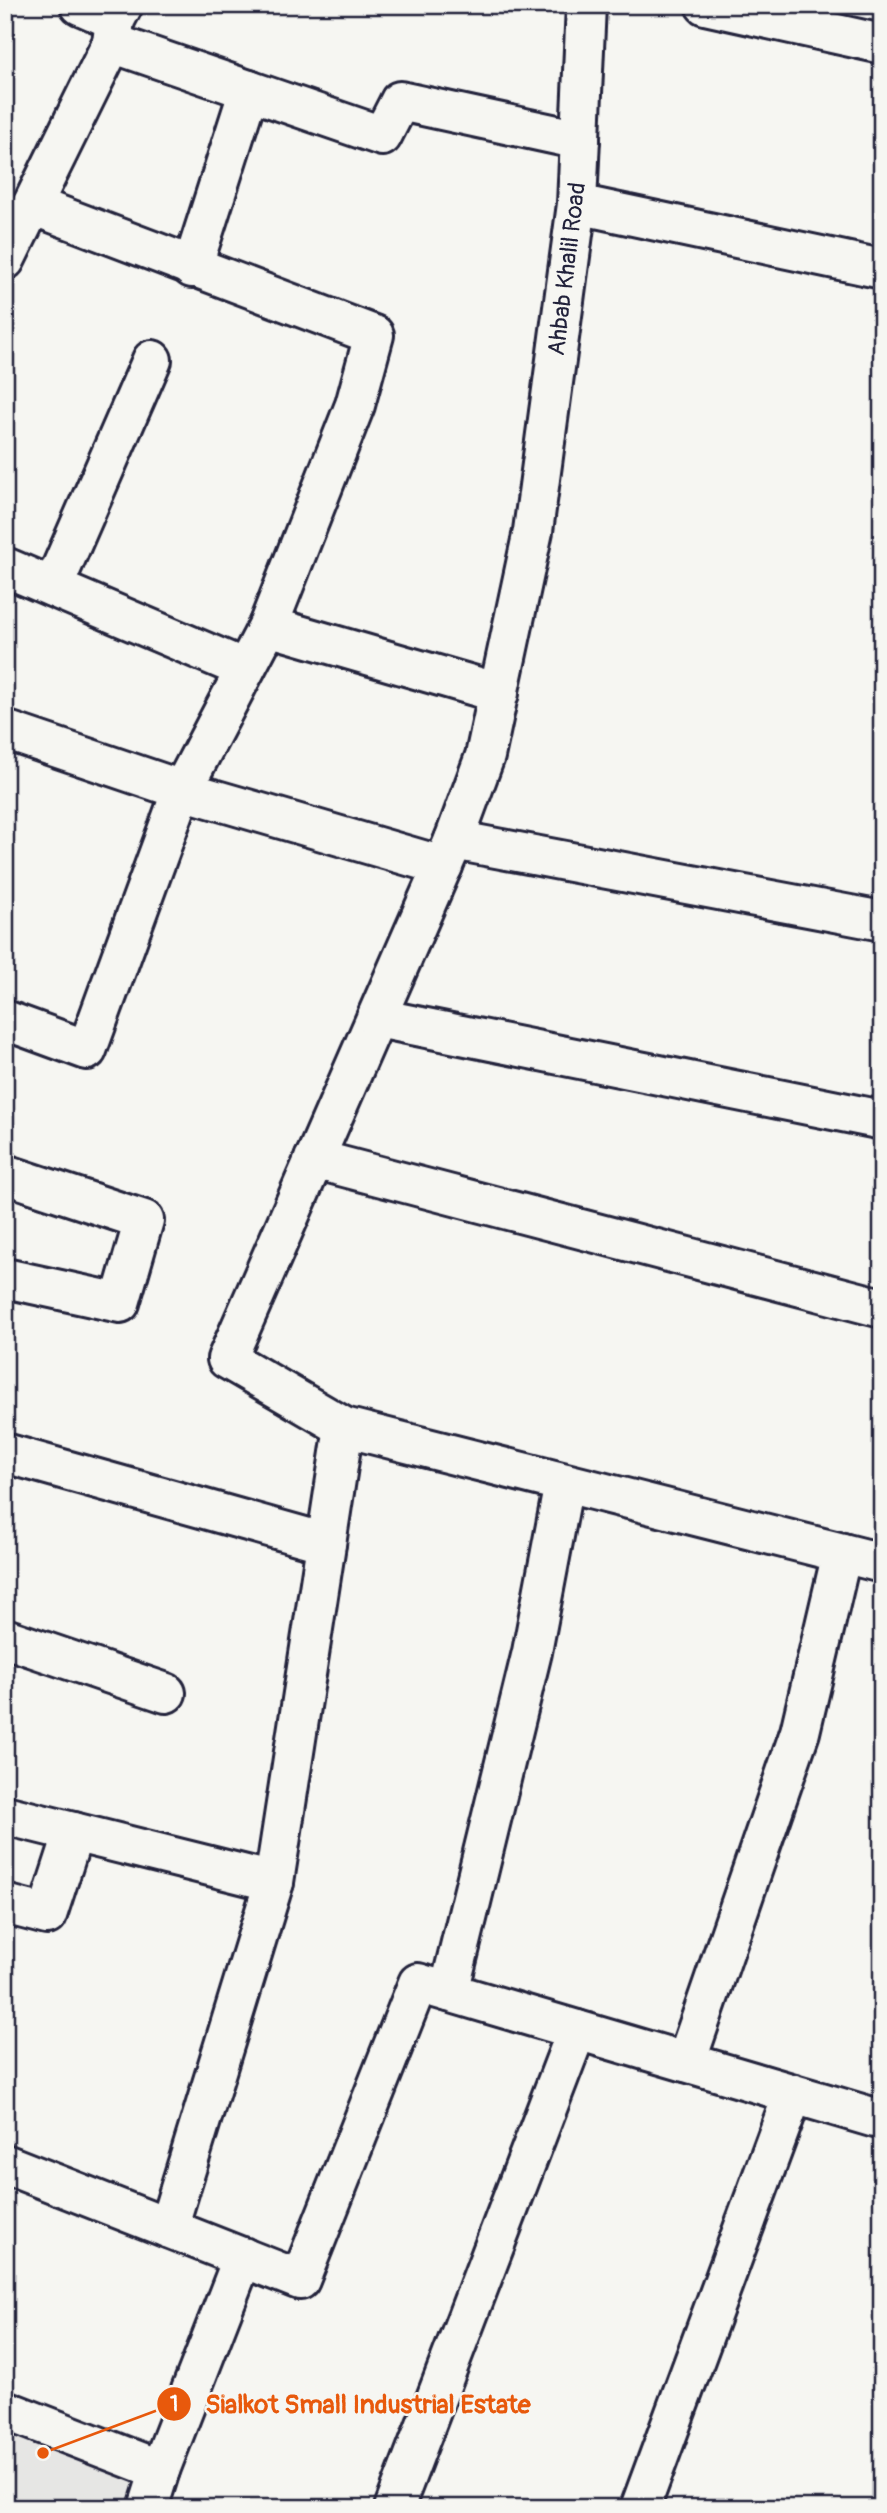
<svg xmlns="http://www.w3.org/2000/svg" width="887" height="2513" viewBox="0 0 887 2513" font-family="Pangolin,sans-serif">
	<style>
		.built { fill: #e6e6e4 }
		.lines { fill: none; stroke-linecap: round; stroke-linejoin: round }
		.minor-casing { stroke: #22223b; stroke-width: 44 }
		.minor { stroke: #f6f6f2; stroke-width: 38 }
		.labels { text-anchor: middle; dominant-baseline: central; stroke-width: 5; stroke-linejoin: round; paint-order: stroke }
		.street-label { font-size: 24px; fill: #22223b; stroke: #f6f6f2 }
		.leader { fill: none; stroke: #e8590c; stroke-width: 2.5 }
		.callout-dot { fill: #e8590c; stroke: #f6f6f2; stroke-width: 2.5 }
		.mark-label { font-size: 21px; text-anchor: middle; font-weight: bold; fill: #fff }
		.callout-label { font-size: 26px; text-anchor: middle; font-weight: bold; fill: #e8590c; stroke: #f6f6f2; stroke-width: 5; stroke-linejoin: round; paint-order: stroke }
	</style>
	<rect width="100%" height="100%" fill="#f6f6f2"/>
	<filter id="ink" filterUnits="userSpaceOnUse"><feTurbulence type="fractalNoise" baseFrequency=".0143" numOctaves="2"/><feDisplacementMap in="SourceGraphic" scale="14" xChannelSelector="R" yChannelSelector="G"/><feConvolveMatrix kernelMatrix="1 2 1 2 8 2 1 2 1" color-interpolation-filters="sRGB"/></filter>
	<g filter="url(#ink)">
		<path class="built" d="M5,2419l150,68 -7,21h-143z"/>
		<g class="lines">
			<g class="minor-casing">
				<g id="minor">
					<path d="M80,5l35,15"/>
					<path d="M586,5l-9,199 -44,327 -48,225 -31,84 -227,519 117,68 538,136"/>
					<path d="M705,5l177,39"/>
					<path d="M112,43l270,93 18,-35 180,39"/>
					<path d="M577,204l305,65"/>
					<path d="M32,205l342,130 -19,70 -87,221"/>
					<path d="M5,260l107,-217 3,-23 8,-15"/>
					<path d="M192,268l57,-178"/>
					<path d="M5,567l240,102"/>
					<path d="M53,587l99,-227"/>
					<path d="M5,730l177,60 261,76"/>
					<path d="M454,840l428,81"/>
					<path d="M377,1018l505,102"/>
					<path d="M5,1020l82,30 95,-260 86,-164 231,67"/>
					<path d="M314,1159l568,149"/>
					<path d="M5,1174l139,46 -24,83 -115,-25"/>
					<path d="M5,1453l321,90"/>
					<path d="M5,1638l161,55"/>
					<path d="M5,1815l269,67"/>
					<path d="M5,1904l42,11 27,-83"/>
					<path d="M449,1992l83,-340 32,-169"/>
					<path d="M686,2062l114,-330 42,-179"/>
					<path d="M5,2164l295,116 118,-297 464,137"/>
					<path d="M168,2228l106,-346 70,-455"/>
					<path d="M5,2410l155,60 -12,38"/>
					<path d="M160,2470l83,-213"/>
					<path d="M394,2508l183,-478"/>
					<path d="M640,2508l153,-414"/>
				</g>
			</g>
			<use href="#minor" class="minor"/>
		</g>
	</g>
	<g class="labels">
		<g class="street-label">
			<text transform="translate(567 269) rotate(-83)">Ahbab Khalil Road</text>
		</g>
	</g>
	<path class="leader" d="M43 2453L174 2404"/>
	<g class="callout-dot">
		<circle cx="43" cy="2453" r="7"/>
		<circle cx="174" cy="2404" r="18"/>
	</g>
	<g class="mark-label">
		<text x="174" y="2411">1</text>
	</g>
	<g class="callout-label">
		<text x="368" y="2413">Sialkot Small Industrial Estate</text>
	</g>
	<rect width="887" height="2513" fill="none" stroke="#f6f6f2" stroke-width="28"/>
	<rect x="14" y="14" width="859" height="2485" fill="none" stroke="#22223b" stroke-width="2.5" filter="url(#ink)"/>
</svg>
